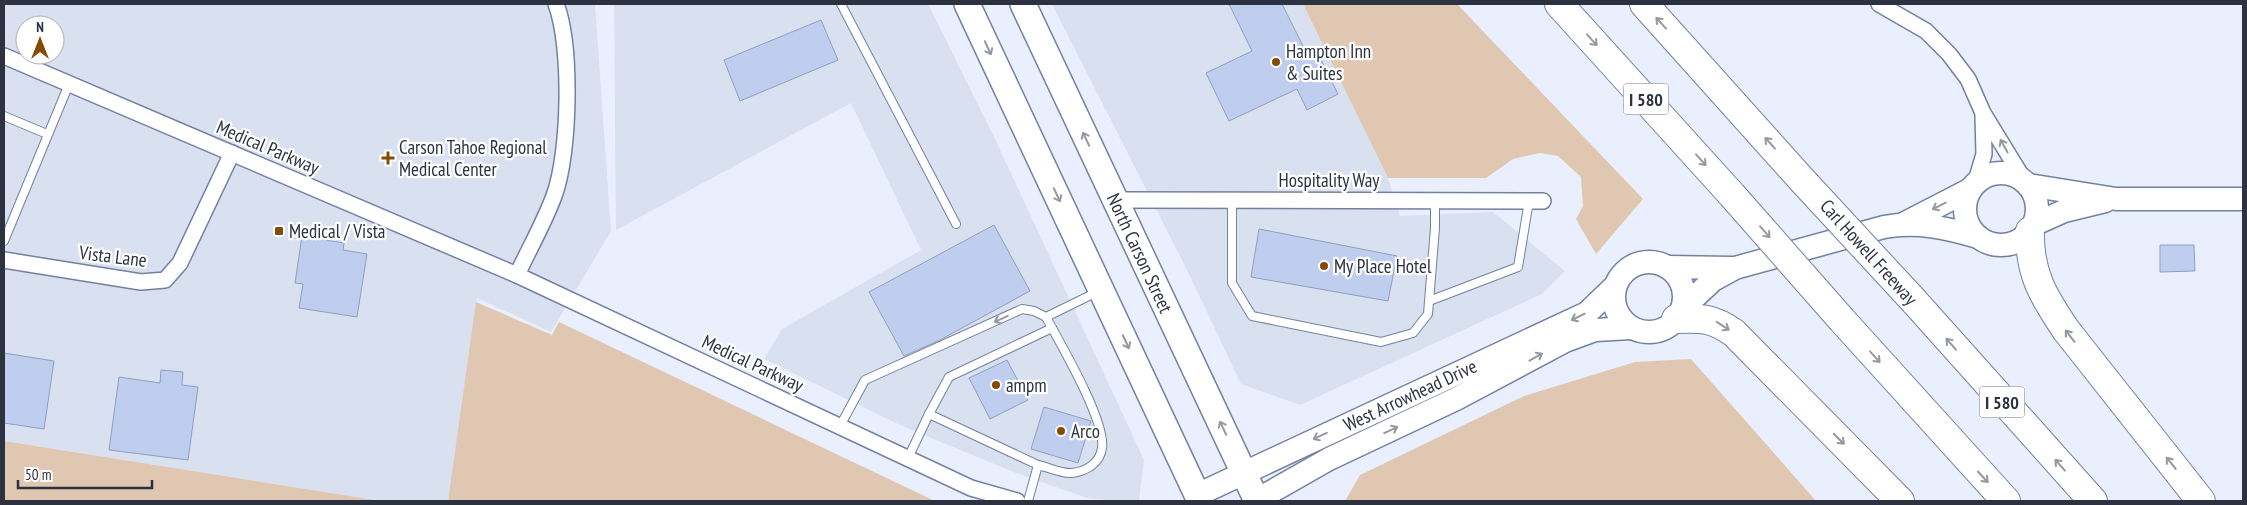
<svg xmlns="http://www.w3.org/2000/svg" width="2247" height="505" viewBox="0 0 2247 505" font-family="'PT Sans Narrow',sans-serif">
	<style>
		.built { fill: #d9e1f1; fill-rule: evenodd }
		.green { fill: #e0c7b2 }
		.building { fill: #bfceee; stroke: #909fbe }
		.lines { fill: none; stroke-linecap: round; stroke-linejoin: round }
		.lane-casing { stroke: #73819f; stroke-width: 10 }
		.street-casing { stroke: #73819f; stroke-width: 18 }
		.secondary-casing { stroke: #73819f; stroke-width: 25 }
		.primary-casing { stroke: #73819f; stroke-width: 28 }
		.highway-casing { stroke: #73819f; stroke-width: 30 }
		.lane { stroke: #fff; stroke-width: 8 }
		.street { stroke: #fff; stroke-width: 15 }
		.secondary { stroke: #fff; stroke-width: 22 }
		.primary { stroke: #fff; stroke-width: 25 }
		.highway { stroke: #fff; stroke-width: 28 }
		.highway-bridge-casing { stroke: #73819f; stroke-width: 30; stroke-linecap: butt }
		.highway-bridge { stroke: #fff; stroke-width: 28 }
		.oneway { stroke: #96989f }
		.poi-dot { fill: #864b03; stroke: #fff; stroke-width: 2 }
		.labels { text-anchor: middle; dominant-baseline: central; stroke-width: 4.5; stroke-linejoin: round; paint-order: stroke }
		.shield { fill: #fff; stroke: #6b7079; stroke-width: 1 }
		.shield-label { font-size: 18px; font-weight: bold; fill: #2c323f }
		.poi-label { font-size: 19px; fill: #2c323f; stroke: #fff; text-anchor: start }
		.street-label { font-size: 19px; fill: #2c323f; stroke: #fff }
	</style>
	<rect width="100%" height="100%" fill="#e9effd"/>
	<g class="built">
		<path d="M4,4h591l16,227 -60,101 -74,-34 -29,203h-67l-377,-60zM25,25h30v30h-30z"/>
		<path d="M614,4h314l68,137 148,319 -5,40 -25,1 -27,-3 -71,-25 -116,-48 -136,-66 18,-30 139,-79 -70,-147 -235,127z"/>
		<path d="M1052,4h251l85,174 12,38 93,-4 72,59 -23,23 -242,111 -59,-21 -54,-114z"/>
	</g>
	<g class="green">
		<path d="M1303,4h154l186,195 -47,55 -20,-35 7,-13 -2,-29 -23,-21 -18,-3 -27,6 -27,19h-98z"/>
		<path d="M476,302l76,33 7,-13 376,179h-487z"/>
		<path d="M1691,359l125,142h-471l15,-26 164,-79 111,-34z"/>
		<path d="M4,441l377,60h-377z"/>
	</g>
	<g class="building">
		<path d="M1229,4h53l23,46 9,-4 24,48 -31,16 -10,-21 -68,32 -23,-48 46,-22z"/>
		<path d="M821,20l17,40 -98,41 -16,-41z"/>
		<path d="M994,225l36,66 -90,49 -36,16 -35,-64z"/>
		<path d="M1259,229l138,27 -9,45 -137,-24z"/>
		<path d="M302,236l42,7 -1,7 24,4 -10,63 -58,-9 4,-24 -8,-1z"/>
		<path d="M2160,245h34l1,26 -35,1z"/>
		<path d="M4,353l50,8 -10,68 -40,-6z"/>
		<path d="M1007,360l21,40 -38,19 -21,-41z"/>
		<path d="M161,370l22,2 -1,13 16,2 -10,73 -79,-10 10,-73 41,6z"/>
		<path d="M1044,407l47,14 -13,42 -47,-14z"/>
	</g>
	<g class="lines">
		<g class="lane-casing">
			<g id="lane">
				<path d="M841,4l115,220"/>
				<path d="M4,116l43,18"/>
				<path d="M1232,200v83l20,33 129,26 32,-9 15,-19 7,-86v-27"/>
				<path d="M4,241l65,-157"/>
				<path d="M1429,301l89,-34 11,-66"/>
				<path d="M929,414l20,-37 103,-49"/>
				<path d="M840,426l25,-46 157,-71 12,2 12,6"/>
				<path d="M908,458l21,-44 109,51"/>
				<path d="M1028,501l10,-36c10,2 24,9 34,8 15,-2 28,-10 30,-25 4,-27 -42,-105 -56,-131l51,-25"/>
			</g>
		</g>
		<g class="street-casing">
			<g id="street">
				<path d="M1879,4l47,27 23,23 19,25 15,34 41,67"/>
				<path d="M4,56l513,219 454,213 46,13"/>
				<path d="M1976,181l8,-27 -1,-39"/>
				<path d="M1115,200l428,1"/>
				<path d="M4,260l137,22 24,-2 15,-17 52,-110"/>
				<path d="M517,275c12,-26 27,-52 37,-79 16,-43 18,-150 2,-192"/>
			</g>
		</g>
		<g class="secondary-casing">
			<g id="secondary">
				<circle cx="2001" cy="209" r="36"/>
				<path d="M2028,185l88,14h127"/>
				<path d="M1905,223l66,-34"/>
				<path d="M2035,224l29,-13 41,-10"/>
				<circle cx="1649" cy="297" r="35"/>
				<path d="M1667,267l64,1"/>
				<path d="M1682,309l31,-29 22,-12 149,-41c33,-6 63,1 94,10"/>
				<path d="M1197,495l390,-182 28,-27"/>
				<path d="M1255,501l74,-42 127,-60 109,-58 30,-11 36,-2"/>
			</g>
		</g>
		<g class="primary-casing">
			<g id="primary">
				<path d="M967,4l233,497"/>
				<path d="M1023,4l234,497"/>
			</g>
		</g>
		<g class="highway-casing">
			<g id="highway">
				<path d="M1559,4l173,191"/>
				<path d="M1644,4l158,176"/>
				<path d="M2030,231c-1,42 13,65 36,99l135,171"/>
				<path d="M1914,301l179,200"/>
				<path d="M1676,319c26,-1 37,-1 58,14l166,168"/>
				<path d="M1842,320l164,181"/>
			</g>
		</g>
		<use href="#lane" class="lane"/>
		<use href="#street" class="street"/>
		<use href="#secondary" class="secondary"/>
		<use href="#primary" class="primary"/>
		<use href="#highway" class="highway"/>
		<g class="highway-bridge-casing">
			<g id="highway-bridge">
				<path d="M1802,180l112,121"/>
				<path d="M1732,195l110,125"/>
			</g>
		</g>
		<use href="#highway-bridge" class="highway-bridge"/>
	</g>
	<defs><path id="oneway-shaft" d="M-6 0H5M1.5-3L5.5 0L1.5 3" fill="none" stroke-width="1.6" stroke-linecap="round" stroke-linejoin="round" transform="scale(1.25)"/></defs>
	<g class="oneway">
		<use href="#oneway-shaft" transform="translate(1661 23) rotate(-132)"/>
		<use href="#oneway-shaft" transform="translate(1592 40) rotate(48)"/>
		<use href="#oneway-shaft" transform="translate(988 48) rotate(65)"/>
		<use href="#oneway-shaft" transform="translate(1086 139) rotate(-115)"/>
		<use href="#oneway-shaft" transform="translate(1770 143) rotate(-132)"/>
		<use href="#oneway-shaft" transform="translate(2004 146) rotate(-119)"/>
		<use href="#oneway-shaft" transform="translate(1701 160) rotate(48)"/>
		<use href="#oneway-shaft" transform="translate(1057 195) rotate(65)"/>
		<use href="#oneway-shaft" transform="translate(1939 206) rotate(153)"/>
		<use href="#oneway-shaft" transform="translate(1765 232) rotate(49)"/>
		<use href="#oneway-shaft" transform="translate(1578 317) rotate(154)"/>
		<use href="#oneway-shaft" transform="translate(1001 319) rotate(156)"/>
		<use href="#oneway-shaft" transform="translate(1723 326) rotate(33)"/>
		<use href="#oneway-shaft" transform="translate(2070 336) rotate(-128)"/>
		<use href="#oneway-shaft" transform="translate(1126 342) rotate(65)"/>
		<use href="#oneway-shaft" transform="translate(1951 344) rotate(-131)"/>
		<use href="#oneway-shaft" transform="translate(1536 357) rotate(-29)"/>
		<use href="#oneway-shaft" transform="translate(1875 357) rotate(48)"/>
		<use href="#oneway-shaft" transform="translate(1223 428) rotate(-115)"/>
		<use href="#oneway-shaft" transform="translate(1391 430) rotate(-25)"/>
		<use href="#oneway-shaft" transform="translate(1320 436) rotate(155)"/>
		<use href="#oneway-shaft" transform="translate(1839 439) rotate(45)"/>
		<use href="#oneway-shaft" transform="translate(2171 463) rotate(-129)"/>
		<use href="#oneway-shaft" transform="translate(2060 465) rotate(-132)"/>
		<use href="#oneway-shaft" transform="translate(1983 477) rotate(47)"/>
	</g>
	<g class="poi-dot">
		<circle cx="1276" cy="62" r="5"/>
		<path d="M385.5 150.5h5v5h5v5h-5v5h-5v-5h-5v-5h5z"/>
		<rect x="274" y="226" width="10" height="10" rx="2.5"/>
		<circle cx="1324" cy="266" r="5"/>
		<circle cx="996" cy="385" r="5"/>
		<circle cx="1061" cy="431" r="5"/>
	</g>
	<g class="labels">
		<g class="shield">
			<rect x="1623.5" y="83.5" width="45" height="31" rx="4"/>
			<rect x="1979.5" y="386.5" width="45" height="31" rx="4"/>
		</g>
		<g class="shield-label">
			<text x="1646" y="99">I 580</text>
			<text x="2002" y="402">I 580</text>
		</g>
		<g class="poi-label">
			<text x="1286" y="51">Hampton Inn<tspan x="1286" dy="22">&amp; Suites</tspan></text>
			<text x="399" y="147">Carson Tahoe Regional<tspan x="399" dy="22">Medical Center</tspan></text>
			<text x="289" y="231">Medical / Vista</text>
			<text x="1334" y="266">My Place Hotel</text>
			<text x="1006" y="385">ampm</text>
			<text x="1071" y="431">Arco</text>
		</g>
		<g class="street-label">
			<text transform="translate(268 147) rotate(23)">Medical Parkway</text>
			<text x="1329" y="180">Hospitality Way</text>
			<text transform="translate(1869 252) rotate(48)">Carl Howell Freeway</text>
			<text transform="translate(1140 253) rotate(65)">North Carson Street</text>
			<text transform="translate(113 256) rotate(7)">Vista Lane</text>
			<text transform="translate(753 363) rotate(25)">Medical Parkway</text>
			<text transform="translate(1410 395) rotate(-25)">West Arrowhead Drive</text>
		</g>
	</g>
	<rect width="2247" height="505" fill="none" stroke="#2c323f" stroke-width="10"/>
	<g transform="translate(40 40)"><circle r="24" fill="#ffffff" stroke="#abadb2"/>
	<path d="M0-4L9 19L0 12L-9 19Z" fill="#864b03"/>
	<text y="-8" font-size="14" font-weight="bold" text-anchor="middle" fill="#2c323f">N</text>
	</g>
	<path d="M18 480v8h134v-8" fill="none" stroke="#2c323f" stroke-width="2.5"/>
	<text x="25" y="480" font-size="15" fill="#2c323f" stroke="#ffffff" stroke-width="4" paint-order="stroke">50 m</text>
</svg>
